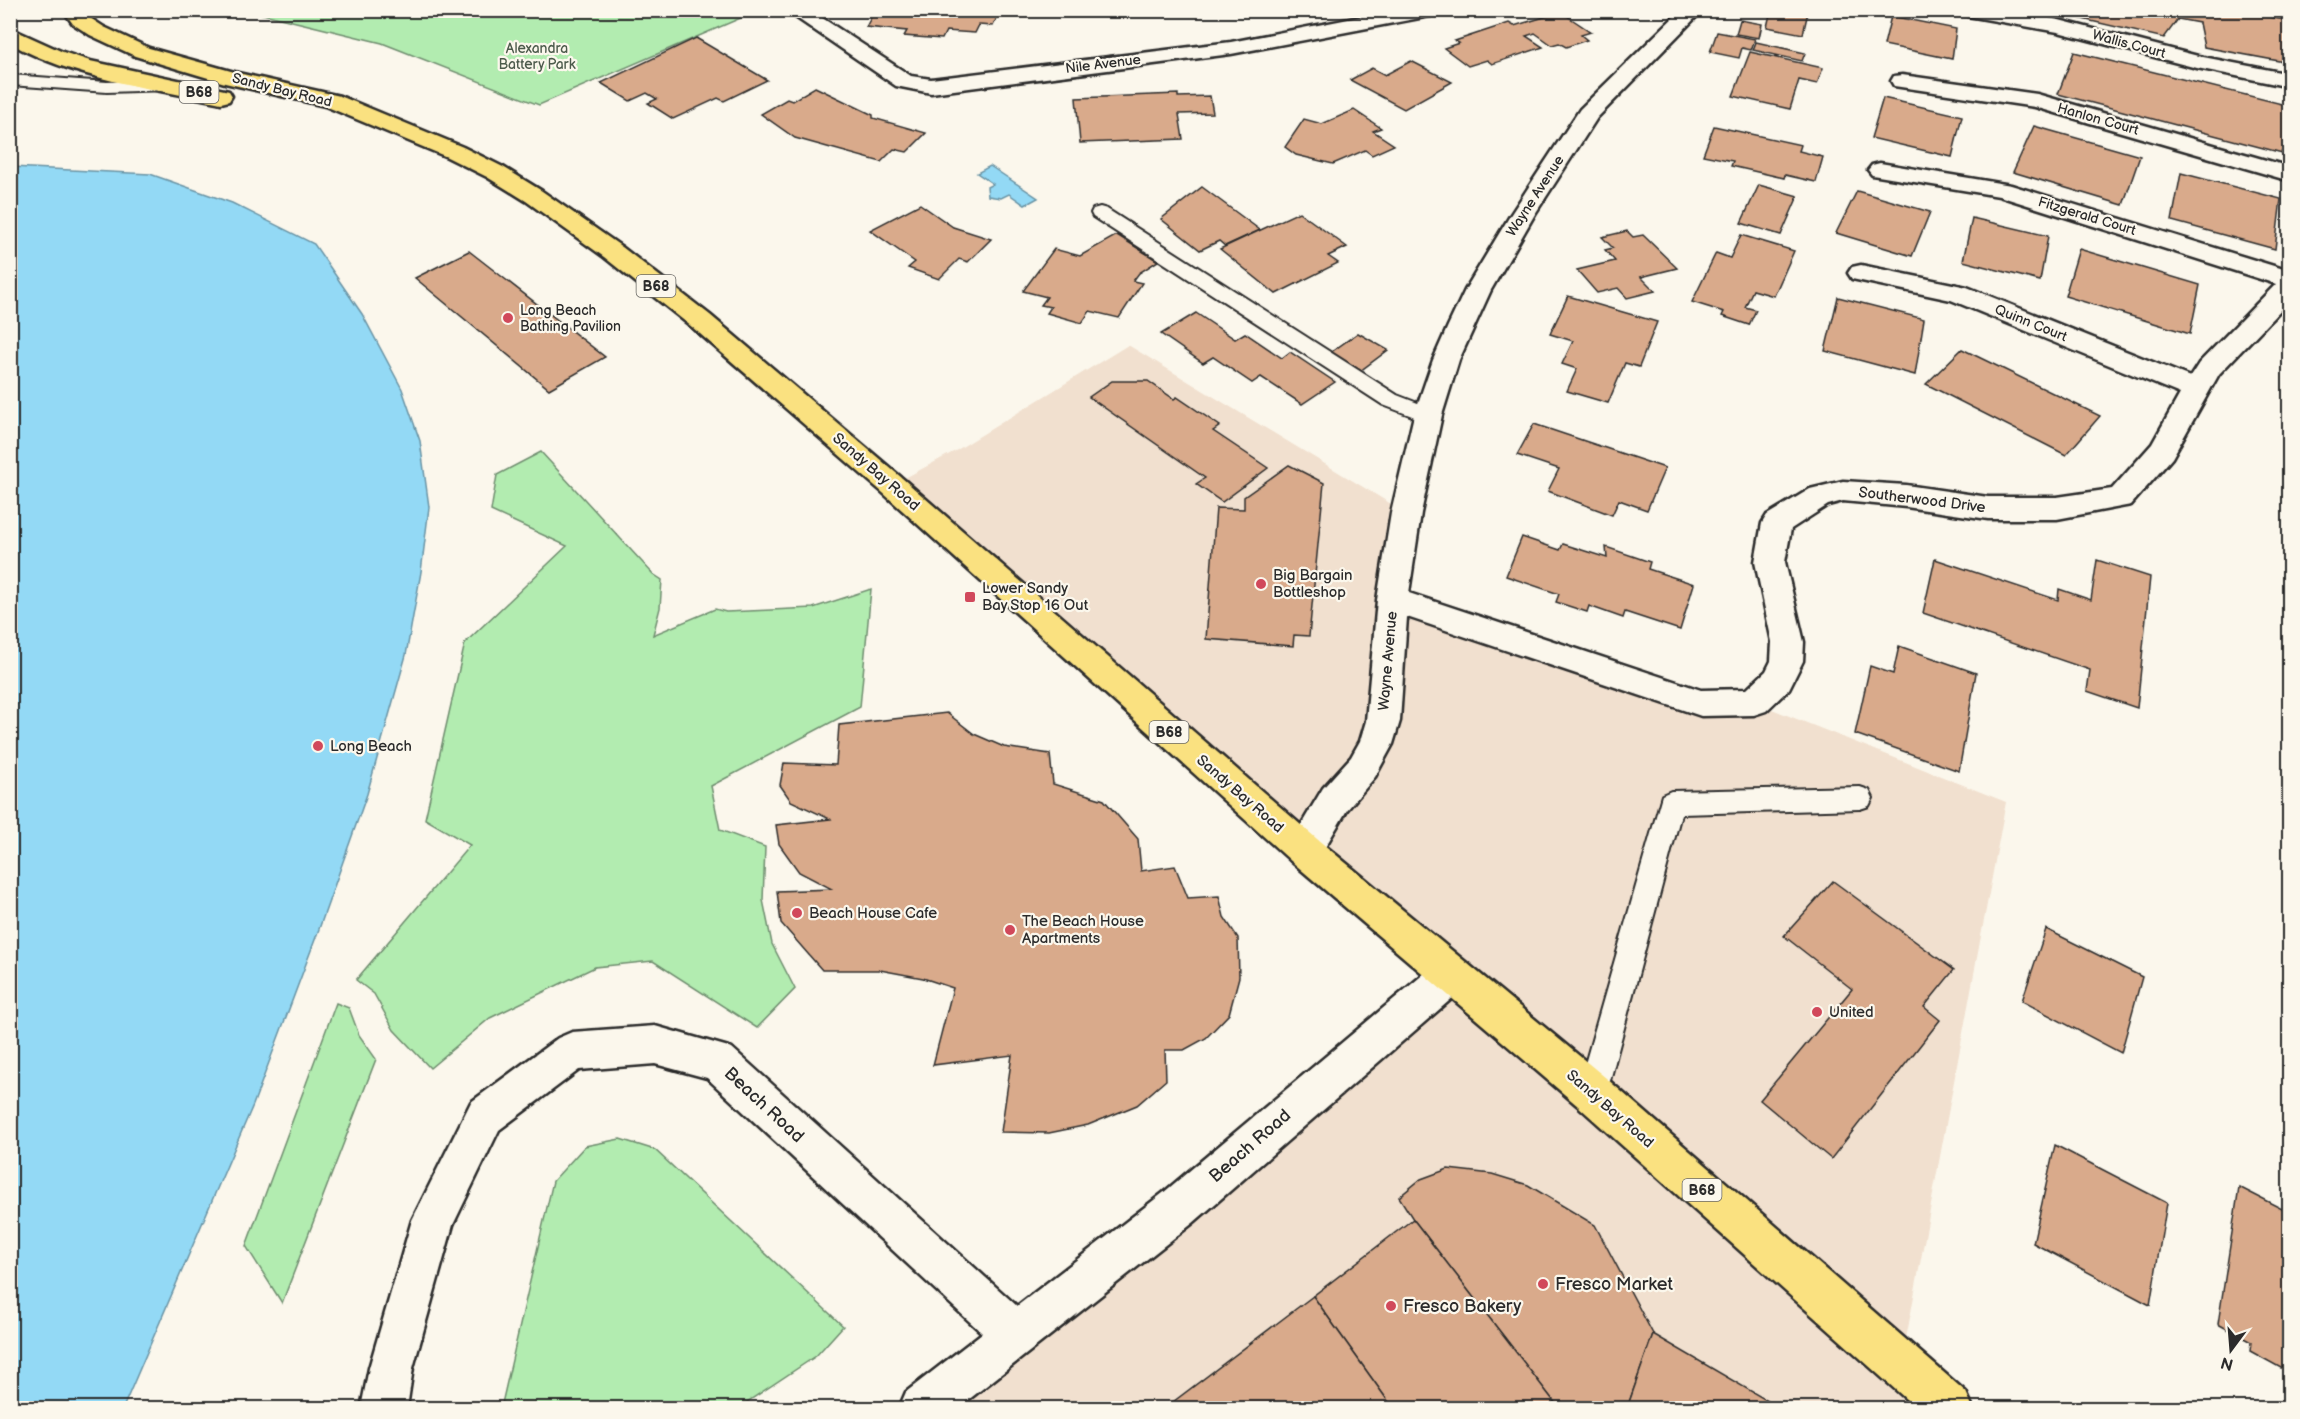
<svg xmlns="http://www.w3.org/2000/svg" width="2300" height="1419" viewBox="0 0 2300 1419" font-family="'Balsamiq Sans',sans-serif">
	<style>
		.built { fill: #f1e0cf }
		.green { fill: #b2ecb0; stroke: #6e8c6e; stroke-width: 1.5 }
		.water { fill: #93d9f5; stroke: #6993a4; stroke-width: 1.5 }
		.building { fill: #d9aa8b; stroke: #2b2b2b; stroke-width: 1.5 }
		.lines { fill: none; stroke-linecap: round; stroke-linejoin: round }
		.lane-casing { stroke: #2b2b2b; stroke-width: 4 }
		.street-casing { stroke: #2b2b2b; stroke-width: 5 }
		.primary-casing { stroke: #2b2b2b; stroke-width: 5 }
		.lane { fill: #fbf7ec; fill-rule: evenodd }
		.street { fill: #fbf7ec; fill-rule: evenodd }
		.primary { fill: #fae180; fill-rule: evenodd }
		.poi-dot { fill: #d1495b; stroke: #fbf7ec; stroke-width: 2 }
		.labels { text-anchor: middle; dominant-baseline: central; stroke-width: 4.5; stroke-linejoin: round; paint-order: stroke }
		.far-street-label { font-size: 14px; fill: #2b2b2b; stroke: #fbf7ec }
		.far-park-label { font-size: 14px; fill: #4d5b4c; stroke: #fbf7ec }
		.shield { fill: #fbf7ec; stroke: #696865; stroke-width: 1.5 }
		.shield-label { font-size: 14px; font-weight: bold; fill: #2b2b2b }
		.far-poi-label { font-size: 14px; fill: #2b2b2b; stroke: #fbf7ec; text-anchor: start }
		.street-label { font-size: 15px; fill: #2b2b2b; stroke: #fbf7ec }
		.poi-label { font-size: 15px; fill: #2b2b2b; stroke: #fbf7ec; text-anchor: start }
		.near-street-label { font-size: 18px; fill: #2b2b2b; stroke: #fbf7ec }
		.near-poi-label { font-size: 18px; fill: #2b2b2b; stroke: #fbf7ec; text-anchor: start }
	</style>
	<rect width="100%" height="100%" fill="#fbf7ec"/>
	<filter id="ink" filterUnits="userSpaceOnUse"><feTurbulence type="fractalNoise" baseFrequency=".0167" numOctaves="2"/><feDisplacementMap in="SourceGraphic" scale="12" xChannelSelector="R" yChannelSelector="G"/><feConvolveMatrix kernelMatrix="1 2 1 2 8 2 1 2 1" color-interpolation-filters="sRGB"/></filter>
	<g filter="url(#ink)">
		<path class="built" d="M1128,345l278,168 -12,87 307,103 53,-1 252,100 -105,564 49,42h-1028l95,-73 434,-360 -559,-490 65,-35z"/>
		<g class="green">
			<path d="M251,11l505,-1 1,1 -218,94 -157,-62z"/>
			<path d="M541,452l112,122 9,6 -2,28 -7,27 62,-26 11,3 87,-4 58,-19 -11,118 -149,79 9,44 45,17 -2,53 9,44 23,45 -38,39 -104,-67 -58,6 -105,51 -60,50 -36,-38 -20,-36 -18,-14 114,-135 -45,-26 40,-176 102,-97 -76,-35 6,-36z"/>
			<path d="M336,1003l13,5 10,27 17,24 -94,244 -36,-57z"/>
			<path d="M620,1139l35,11 188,176 -27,30 -78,52h-237l52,-227 32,-35z"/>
		</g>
		<g class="water">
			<path d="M990,166l48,32 -13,7 -16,-11 -8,4 -13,-2 -1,-9 6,-3 -16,-11z"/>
			<path d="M11,167l139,7 82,29 82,41 48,70 40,75 18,52 9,66 -8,65 -15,83 -39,139 -48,135 -66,176 -130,303h-112z"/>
		</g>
		<g class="building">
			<path d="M875,10h124l1,1 -7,15 -14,-1 -4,8 -29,-2 -4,8 -38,-3 3,-5 -41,-4z"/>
			<path d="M1771,10h46l-1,4 -8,-2 -5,22 -36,-7z"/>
			<path d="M2068,10h165l57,11v42l-86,-16 -5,-24 -21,-4 -14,19 -99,-23z"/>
			<path d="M1561,12l30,20 -10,3 6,5 -21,7 -7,-4 -7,2 -17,-12 -9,3 17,11 -51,17 -5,-4 -19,6 -24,-18 15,-5 -4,-2 54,-18 5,3z"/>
			<path d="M1891,16l65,13 -4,30 -68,-14z"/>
			<path d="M1740,20l22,4 -3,14 -23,-4z"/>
			<path d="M1717,32l38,7 -4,11 -9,-2 -3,10 -29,-6z"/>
			<path d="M696,38l71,42 -43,21 -6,-3 -45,21 -25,-16 9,-4 -10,-6 -17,8 -29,-18z"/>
			<path d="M1756,42l49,11 -3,8 -49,-11z"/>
			<path d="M1750,52l73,16 -6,16 -18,-4 -9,29 -57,-13z"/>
			<path d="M2074,52l216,54v49l-232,-61z"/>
			<path d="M1411,61l41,21 -48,27 -54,-29 22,-12 13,7z"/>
			<path d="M815,87l58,28v3l53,15 -19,19 -13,-3 -13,13 -86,-24 -34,-24 26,-15 5,2z"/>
			<path d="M1178,94v3l32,-1 3,17 -34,1 4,25 -103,4 -4,-45z"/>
			<path d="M1883,98l79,18 -10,41 -81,-19z"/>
			<path d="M1354,110l27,18 -8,3 21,14 -22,10 -7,-5 -32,14 -37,-9 -11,-8 19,-28 18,5z"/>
			<path d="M1714,126l87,19 -2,6 24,6 -7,25 -31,-7 -1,3 -53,-12 2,-5 -30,-6z"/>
			<path d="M2034,126l106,30 -17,49 -110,-33z"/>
			<path d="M2181,173l100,26 -6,50 -103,-28z"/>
			<path d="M1759,185l39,11 -17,39 -40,-12z"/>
			<path d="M1202,187l58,43 -35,16 -6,-5 -19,9 -39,-31z"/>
			<path d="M1857,191l73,21 -18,44 -76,-23z"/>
			<path d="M920,204l33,23 38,12 -23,23 -9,-3 -20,20 -31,-11 7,-6 -45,-32z"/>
			<path d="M1299,212l48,35 -19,9 10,7 -62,31 -56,-45z"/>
			<path d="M1972,218l76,18 -8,45 -77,-20z"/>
			<path d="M1627,231l6,6 10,-2 34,33 -36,9 14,14 -28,7 -9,-10 -21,5 -20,-23 38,-9 -10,-11 8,-2 -11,-11z"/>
			<path d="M1117,235l41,26 -19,12 -6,8 9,2 -23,35 -29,-7 -8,12 -35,-10 4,-6 -10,-2 6,-8 -24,-6 31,-42 26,7z"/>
			<path d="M1741,235l53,16 -20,45 -21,-6 -8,17 11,3 -7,15 -27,-9 2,-4 -32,-10 24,-49 14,5z"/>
			<path d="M2079,249l121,36 -10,49 -125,-38z"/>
			<path d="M469,251l136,106 -56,32 -134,-111z"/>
			<path d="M1568,296l89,26 -18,45 -14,-4 -17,40 -41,-12 10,-22 -15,-5 11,-23 -23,-7z"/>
			<path d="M1838,297l86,22 -9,56 -90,-24z"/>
			<path d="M1196,313l39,26 10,-6 37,25 8,-6 45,30 -33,22 -41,-27 -9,6 -39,-26 -10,6 -42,-29z"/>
			<path d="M1358,333l30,17 -28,21 -30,-18z"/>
			<path d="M1962,349l138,67 -34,39 -140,-71z"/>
			<path d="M1112,381h36l26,18 3,-2 43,29 -7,5 55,37 -46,34 -26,-18 9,-6 -116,-81z"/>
			<path d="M1534,424l131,44 -18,42 -28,-10 -7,15 -64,-24 11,-22 -42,-14z"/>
			<path d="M1289,465l35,18 -15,153 -15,-1 -1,11 -87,-7 10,-131 28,1v-12z"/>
			<path d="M1522,537l38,13 3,-6 44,14 -1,-11 44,15 -2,7 46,15 -14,46 -55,-18 -2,6 -34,-12 -2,6 -31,-10 3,-8 -53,-18z"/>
			<path d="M1935,559l123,41 1,-11 32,11 6,-40 53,17 -13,131 -50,-17 3,-21 -167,-57z"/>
			<path d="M1899,646l77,27 -17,98 -104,-37 15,-68 23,8z"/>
			<path d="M947,713l27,21 30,13 46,7 3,30 51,16 34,39 3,32 34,-5 13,32 31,-2 5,21 14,21 1,39 -10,37 -23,24 -22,12h-19l1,30 -29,25 -49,20 -39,8 -48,-1 11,-77 -79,10 20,-77 -30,-10 -43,-8h-58l-41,-47 -4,-32 55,-2 -33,-17 -20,-28 -3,-19 54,-6 -39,-18 -11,-16 4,-22 52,2 3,-40z"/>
			<path d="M1833,881l121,89 -30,37 16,13 -109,139 -71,-59 92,-111 -68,-53z"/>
			<path d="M2046,929l96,48 -21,76 -99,-52z"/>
			<path d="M2055,1145l112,58 -17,102 -117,-62z"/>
			<path d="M1448,1169l44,5 36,11 67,40 58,109 -26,74h-68l-146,-189 -14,-22 22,-18z"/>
			<path d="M2239,1187l51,26v160l-40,-22 1,-9 -33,-18z"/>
			<path d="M1413,1219l146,189h-166l-80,-112z"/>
			<path d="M1313,1296l80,112h-228z"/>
			<path d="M1653,1334l115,67 -2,7h-139z"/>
		</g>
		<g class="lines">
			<g class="lane-casing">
				<g id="lane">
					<path d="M10,75l97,7 61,-2 8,5 -8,5 -61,2 -97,-7z"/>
					<path d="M1100,207l7,2 290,186 39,15 3,5 -3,5 -8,2 -45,-17 -290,-188 -2,-4 2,-4z"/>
					<path d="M1860,787l9,3 4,8 -4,8 -9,3 -179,5 -74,278 -4,11 -11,4 -11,-4 -4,-11 85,-297 9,-4z"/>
				</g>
			</g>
			<g class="street-casing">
				<g id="street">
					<path d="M785,10h25l101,66 20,3 300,-37 164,-32h45l-3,4 -7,2 -199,38 -300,39 -35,-7z"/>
					<path d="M1681,10h22l-106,108 -62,96 -44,76 -32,70 -17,55 -21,98 -12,80 292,97 46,-1 19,-18 5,-10 1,-19 -17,-80 7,-39 5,-8 43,-26 33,-8 63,4 82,12h69l55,-8 40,-45 28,-50 -229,-94 -99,-21 -4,-6 4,-6 9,-2 106,22 223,90 9,-14 77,-79 -277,-88 -127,-21 -4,-5 4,-5 8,-2 131,22 279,86v29l-71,74 -47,84 -41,47 -74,14h-69l-82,-12 -63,-6 -15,4 -37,24 -6,33 19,80 -1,19 -14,28 -23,22 -12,4 -53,1 -294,-99 -7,104 -7,23 -18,33 -28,33 -30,51 -13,5 -13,-5 -5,-11 37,-62 28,-31 9,-16 6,-20 11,-121 14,-87 23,-98 19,-55 15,-34 17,-36 46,-76 69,-105z"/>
					<path d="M1958,10h48l53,10 139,36 92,18v13l-93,-19 -139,-36 -90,-16 -7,-2z"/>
					<path d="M1902,75l135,19 253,73v14l-255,-74 -141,-21 -3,-5 3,-5z"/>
					<path d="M1451,957l13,5 6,13 -6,13 -271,235 -235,185h-59l7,-16 76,-59 -275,-255 -52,-14 -76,6 -80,60 -46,95 -40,143 -6,40h-46l8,-40 43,-148 59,-118 87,-64 14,-6 83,-6 77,22 285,258 146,-113 275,-231z"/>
				</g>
			</g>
			<g class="primary-casing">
				<g id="primary">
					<path d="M63,10h21l3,6 17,11 45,21 89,25 102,23 123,51 40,20 39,24 80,56 88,68 192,163 415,361 289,239 360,314 7,16h-57l-338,-302 -287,-245 -409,-369 -190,-165 -88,-70 -78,-56 -39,-24 -40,-20 -122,-51 -100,-23 -90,-27 -45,-21 -17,-11z"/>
					<path d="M10,28l53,24 27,9 139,30 3,5 -3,5 -8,2c-70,-15 -148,-24 -211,-60z"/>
				</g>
			</g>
			<use href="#lane" class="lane"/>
			<use href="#street" class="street"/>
			<use href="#primary" class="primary"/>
		</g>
	</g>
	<g class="poi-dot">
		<circle cx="508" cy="318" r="6"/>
		<circle cx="1261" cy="584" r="6"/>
		<rect x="964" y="591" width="12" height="12" rx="3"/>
		<circle cx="318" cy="746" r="6"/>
		<circle cx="797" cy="913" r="6"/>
		<circle cx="1010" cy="930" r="6"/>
		<circle cx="1817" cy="1012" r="6"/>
		<circle cx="1543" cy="1284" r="6"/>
		<circle cx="1391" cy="1306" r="6"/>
	</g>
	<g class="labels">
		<g class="far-street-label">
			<text transform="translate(2129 44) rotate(15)">Wallis Court</text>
			<text transform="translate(1103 64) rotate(-7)">Nile Avenue</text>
			<text transform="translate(282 90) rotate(14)">Sandy Bay Road</text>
			<text transform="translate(2098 119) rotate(16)">Hanlon Court</text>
			<text transform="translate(1535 196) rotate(-57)">Wayne Avenue</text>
			<text transform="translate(2087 216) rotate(17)">Fitzgerald Court</text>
			<text transform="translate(2031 323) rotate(22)">Quinn Court</text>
		</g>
		<g class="far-park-label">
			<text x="537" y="48">Alexandra<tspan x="537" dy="16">Battery Park</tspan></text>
		</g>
		<g class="shield">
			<rect x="179.5" y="81" width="39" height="22" rx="4.5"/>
			<rect x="636.5" y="275" width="39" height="22" rx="4.5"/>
			<rect x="1149.5" y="721" width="39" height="22" rx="4.5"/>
			<rect x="1682.5" y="1179" width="39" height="22" rx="4.5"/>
		</g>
		<g class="shield-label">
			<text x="199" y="92">B68</text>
			<text x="656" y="286">B68</text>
			<text x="1169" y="732">B68</text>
			<text x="1702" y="1190">B68</text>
		</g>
		<g class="far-poi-label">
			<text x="520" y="310">Long Beach<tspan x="520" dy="16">Bathing Pavilion</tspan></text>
		</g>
		<g class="street-label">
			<text transform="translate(876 472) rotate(41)">Sandy Bay Road</text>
			<text transform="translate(1922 500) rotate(7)">Southerwood Drive</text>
			<text transform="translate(1388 661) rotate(-85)">Wayne Avenue</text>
			<text transform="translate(1240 794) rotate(41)">Sandy Bay Road</text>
			<text transform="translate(1610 1109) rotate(41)">Sandy Bay Road</text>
		</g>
		<g class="poi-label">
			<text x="1273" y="575">Big Bargain<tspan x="1273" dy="17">Bottleshop</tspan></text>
			<text x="982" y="588">Lower Sandy<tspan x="982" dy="17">Bay Stop 16 Out</tspan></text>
			<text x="330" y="746">Long Beach</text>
			<text x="809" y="913">Beach House Cafe</text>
			<text x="1022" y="921">The Beach House<tspan x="1022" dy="17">Apartments</tspan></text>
			<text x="1829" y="1012">United</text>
		</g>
		<g class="near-street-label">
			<text transform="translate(764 1105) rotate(43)">Beach Road</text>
			<text transform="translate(1250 1146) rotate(-41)">Beach Road</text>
		</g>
		<g class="near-poi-label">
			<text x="1555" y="1284">Fresco Market</text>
			<text x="1403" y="1306">Fresco Bakery</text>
		</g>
	</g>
	<rect width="2300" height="1419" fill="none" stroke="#fbf7ec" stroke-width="36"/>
	<rect x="18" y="18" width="2264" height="1383" fill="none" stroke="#2b2b2b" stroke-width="2" filter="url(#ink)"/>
	<g transform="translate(2231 1350) rotate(196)" stroke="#fbf7ec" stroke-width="4.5" paint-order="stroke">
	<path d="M0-4.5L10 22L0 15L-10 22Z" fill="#2b2b2b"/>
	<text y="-9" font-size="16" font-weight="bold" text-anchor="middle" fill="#2b2b2b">N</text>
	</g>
</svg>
